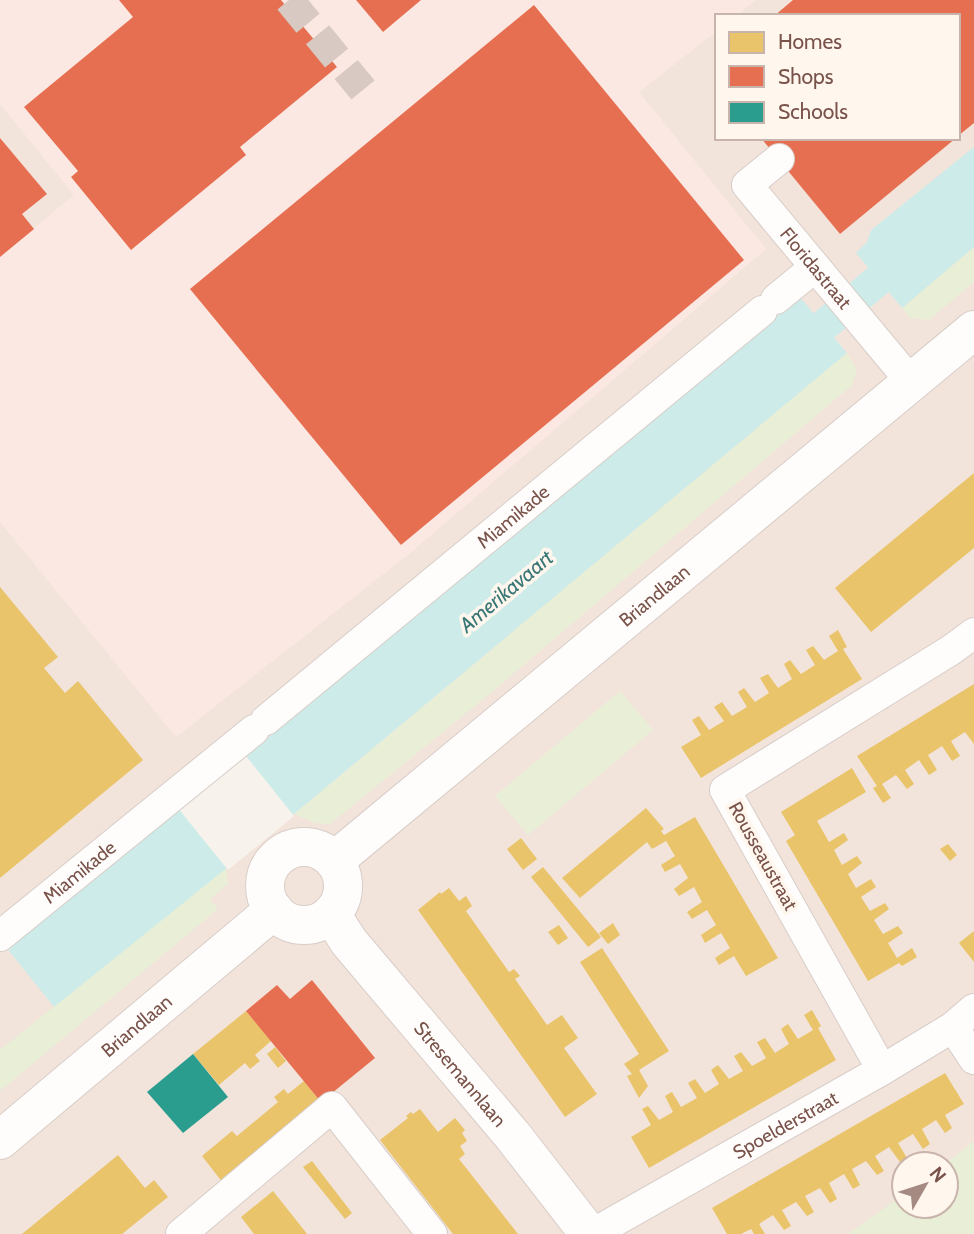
<svg xmlns="http://www.w3.org/2000/svg" width="974" height="1234" viewBox="0 0 974 1234" font-family="Cabin,sans-serif">
	<style>
		.residential { fill: #f3e4db; fill-rule: evenodd }
		.commercial { fill: #fbe8e2 }
		.green { fill: #e8efd6 }
		.water { fill: #cdece9 }
		.pier { fill: #f8f2ec }
		.homes { fill: #e9c46a }
		.shops { fill: #e76f51 }
		.schools { fill: #2a9d8f }
		.lines { fill: none; stroke-linecap: round; stroke-linejoin: round }
		.canal { stroke: #cdece9; stroke-width: 32 }
		.street-tunnel { stroke: #d8cac3; stroke-width: 30; stroke-dasharray: 30 15; stroke-linecap: butt }
		.street-casing { stroke: #d7cdc8; stroke-width: 32 }
		.secondary-casing { stroke: #d8cdc8; stroke-width: 40 }
		.street { stroke: #fefdfc; stroke-width: 30 }
		.secondary { stroke: #fefdfc; stroke-width: 38 }
		.labels { text-anchor: middle; dominant-baseline: central; stroke-width: 7; stroke-linejoin: round; paint-order: stroke }
		.street-label { font-size: 19px; fill: #795249; stroke: #fff6ee }
		.water-label { font-size: 21px; font-style: italic; fill: #397777; stroke: #fff6ee }
	</style>
	<rect width="100%" height="100%" fill="#f8f2ec"/>
	<path class="residential" d="M0,0h974v1234h-974zM717,16h241v122h-241zM904,1164h42v42h-42z"/>
	<path class="commercial" d="M0,0h756l-20,16h-19v15l-78,61 127,157 -357,305 -233,183 -176,-215v-266l74,-61 -74,-91z"/>
	<g class="green">
		<path d="M974,247v35l-45,38 -19,-2 -8,-10z"/>
		<path d="M847,353l10,17 -5,15 -360,307 -162,132 -15,-1 -21,-9z"/>
		<path d="M620,691l33,39 -125,105 -33,-39z"/>
		<path d="M226,868l2,16 -18,15 8,10 -218,182v-41z"/>
		<path d="M974,1141v93h-126l56,-40v12h42l-1,-42z"/>
	</g>
	<g class="water">
		<path d="M974,147v100l-72,61 -46,-55 11,-11 4,-12z"/>
		<path d="M800,297l47,56 -553,461 -240,193 -49,-61 186,-150 55,-40z"/>
	</g>
	<path class="pier" d="M246,756l48,60 -66,54 -51,-63z"/>
	<g class="homes">
		<path d="M974,473v75l-103,84 -36,-44z"/>
		<path d="M0,587l58,70 -14,11 21,25 13,-12 65,79 -143,118z"/>
		<path d="M838,630l9,17 -4,2 19,30 -161,99 -20,-31 20,-12 -9,-15 7,-4 10,14 15,-9 -10,-14 8,-5 10,14 15,-9 -9,-15 6,-4 11,14 14,-9 -9,-15 8,-4 10,14 14,-9 -8,-15 6,-4 11,14 14,-9 -9,-15 7,-4 11,14 14,-9 -9,-15z"/>
		<path d="M974,684v60l-9,-12 -14,9 9,15 -8,5 -10,-15 -14,9 9,15 -8,5 -10,-15 -14,10 9,14 -7,5 -11,-14 -14,9 9,14 -8,5 -10,-15 4,-2 -20,-30z"/>
		<path d="M852,768l14,24 -49,29 12,21 15,-9 4,7 -14,10 8,15 15,-9 5,7 -14,11 8,14 15,-9 5,8 -15,10 9,14 15,-8 4,6 -15,11 9,14 15,-8 5,7 -15,10 9,15 15,-10 5,9 -15,9 -3,-3 -31,18 -82,-140 9,-6 -14,-23z"/>
		<path d="M646,808l18,21 -3,2 3,4 31,-18 83,141 -32,18 -12,-20 -15,9 -4,-7 15,-10 -9,-15 -16,10 -4,-8 15,-10 -9,-15 -15,9 -5,-7 15,-10 -8,-15 -15,9 -5,-7 14,-11 -8,-14 -15,8 -4,-7 14,-9 -9,-15 -14,8 -5,-7 -67,56 -18,-20z"/>
		<path d="M521,838l16,21 -14,11 -16,-21z"/>
		<path d="M948,844l9,11 -7,6 -10,-12z"/>
		<path d="M543,867l58,70 -13,10 -57,-70z"/>
		<path d="M449,888l10,13 7,-5 6,10 -6,5 43,61 5,-3 6,7 -5,3 32,46 15,-10 16,23 -14,10 33,46 -32,23 -147,-207 22,-18 1,2z"/>
		<path d="M613,923l7,12 -12,9 -9,-11z"/>
		<path d="M559,925l9,13 -10,7 -10,-13z"/>
		<path d="M974,931v31l-15,-19z"/>
		<path d="M602,948l67,103 -30,19 9,16 -9,12 -12,-22 5,-2 -8,-10 15,-10 -59,-92z"/>
		<path d="M812,1010l9,16 -3,2 18,32 -187,108 -18,-31 20,-12 -9,-16 6,-3 11,14 14,-8 -8,-16 7,-4 9,15 16,-9 -9,-15 7,-4 10,14 14,-9 -8,-14 7,-5 11,14 14,-8 -9,-15 7,-4 11,14 14,-8 -9,-16 8,-4 10,15 14,-9 -8,-15 7,-5 10,15 15,-9 -9,-15z"/>
		<path d="M246,1011l25,30 -16,14 5,6 -10,8 -5,-6 -26,22 -26,-31z"/>
		<path d="M275,1047l11,14 -8,7 -11,-14z"/>
		<path d="M945,1073l19,31 -19,11 7,13 -7,5 -9,-13 -14,9 8,15 -7,5 -10,-15 -15,9 9,15 -7,4 -11,-15 -14,9 9,15 -7,4 -11,-14 -14,8 8,16 -7,4 -9,-15 -15,9 8,16 -7,4 -10,-15 -15,8 9,16 -7,4 -11,-14 -14,8 9,16 -7,4 -11,-15 -14,9 6,10h-11l-3,-5 -10,5h-14l-15,-26z"/>
		<path d="M304,1081l17,21 -98,81 -21,-27 30,-25 5,5 41,-34 -4,-5 10,-8 4,5z"/>
		<path d="M420,1109l18,23 17,-14 10,12 -3,3 5,8 -7,5 5,8 -6,5 59,75h-65l-73,-94 28,-22 -2,-2 5,-4 2,2z"/>
		<path d="M118,1155l27,33 9,-8 14,17 -46,37h-100z"/>
		<path d="M312,1161l40,52 -7,6 -42,-52z"/>
		<path d="M273,1191l31,39 3,4h-53l-13,-17z"/>
	</g>
	<g class="shops">
		<path d="M119,0h162l56,67 -97,80 6,8 -115,95 -60,-73 7,-6 -54,-64 109,-90z"/>
		<path d="M356,0h65l-38,32z"/>
		<path d="M793,0h181v123l-16,13v-120h-184z"/>
		<path d="M534,5l210,255 -343,285 -211,-256z"/>
		<path d="M0,138l47,56 -25,20 12,15 -34,28z"/>
		<path d="M761,138h195l-116,96z"/>
		<path d="M312,980l63,78 -54,44 -75,-91 31,-26 13,14z"/>
	</g>
	<path class="schools" d="M193,1054l35,43 -45,36 -36,-41z"/>
	<g class="lines">
		<path class="canal" d="M791,353l92,-77 91,-81"/>
		<path class="street-tunnel" d="M289,0l74,90"/>
		<g class="street-casing">
			<g id="street">
				<path id="s1" d="M779,159l-32,26 165,198"/>
				<path d="M776,299l39,-32"/>
				<path id="s2" d="M266,720l496,-409"/>
				<path id="s3" d="M0,936l254,-206"/>
				<path d="M953,1027l21,32"/>
				<path d="M882,1070l-157,-280 226,-140 23,-17"/>
				<path d="M181,1234l151,-127 100,127"/>
				<path id="s4" d="M592,1234l290,-164 71,-43 21,-18"/>
			</g>
		</g>
		<g class="secondary-casing">
			<g id="secondary">
				<circle cx="304" cy="886" r="39"/>
				<path id="s5" d="M334,861l640,-531"/>
				<path id="s6" d="M331,914l18,28 164,194 76,98"/>
				<path id="s7" d="M0,1140l274,-230"/>
			</g>
		</g>
		<use href="#street" class="street"/>
		<use href="#secondary" class="secondary"/>
	</g>
	<g class="labels">
		<g class="street-label">
			<text stroke="none"><textPath href="#s1" startOffset="149">Floridastraat</textPath></text>
			<text stroke="none"><textPath href="#s2" startOffset="320">Miamikade</textPath></text>
			<text stroke="none"><textPath href="#s5" startOffset="416">Briandlaan</textPath></text>
			<text transform="translate(763 856) rotate(61)">Rousseaustraat</text>
			<text stroke="none"><textPath href="#s3" startOffset="102">Miamikade</textPath></text>
			<text stroke="none"><textPath href="#s7" startOffset="178">Briandlaan</textPath></text>
			<text stroke="none"><textPath href="#s6" startOffset="206">Stresemannlaan</textPath></text>
			<text stroke="none"><textPath href="#s4" startOffset="222">Spoelderstraat</textPath></text>
		</g>
		<g class="water-label">
			<text transform="translate(506 591) rotate(-40)">Amerikavaart</text>
		</g>
	</g>
	<rect x="715" y="14" width="245" height="126" fill="#fff6ee" stroke="#c9b4ac" stroke-width="2"/>
	<rect x="729" y="32" width="35" height="21" fill="#e9c46a" stroke="#c9b4ac" stroke-width="2"/>
	<text x="778" y="49" font-size="21" fill="#795249">Homes</text>
	<rect x="729" y="66" width="35" height="21" fill="#e76f51" stroke="#c9b4ac" stroke-width="2"/>
	<text x="778" y="84" font-size="21" fill="#795249">Shops</text>
	<rect x="729" y="102" width="35" height="21" fill="#2a9d8f" stroke="#c9b4ac" stroke-width="2"/>
	<text x="778" y="119" font-size="21" fill="#795249">Schools</text>
	<g transform="translate(925 1185) rotate(51)"><circle r="33" fill="#fff6ee" stroke="#c9b4ac" stroke-width="2"/>
	<path d="M0-5L12 26L0 18L-12 26Z" fill="#a58a82"/>
	<text y="-10" font-size="19" font-weight="bold" text-anchor="middle" fill="#795249">N</text>
	</g>
</svg>
